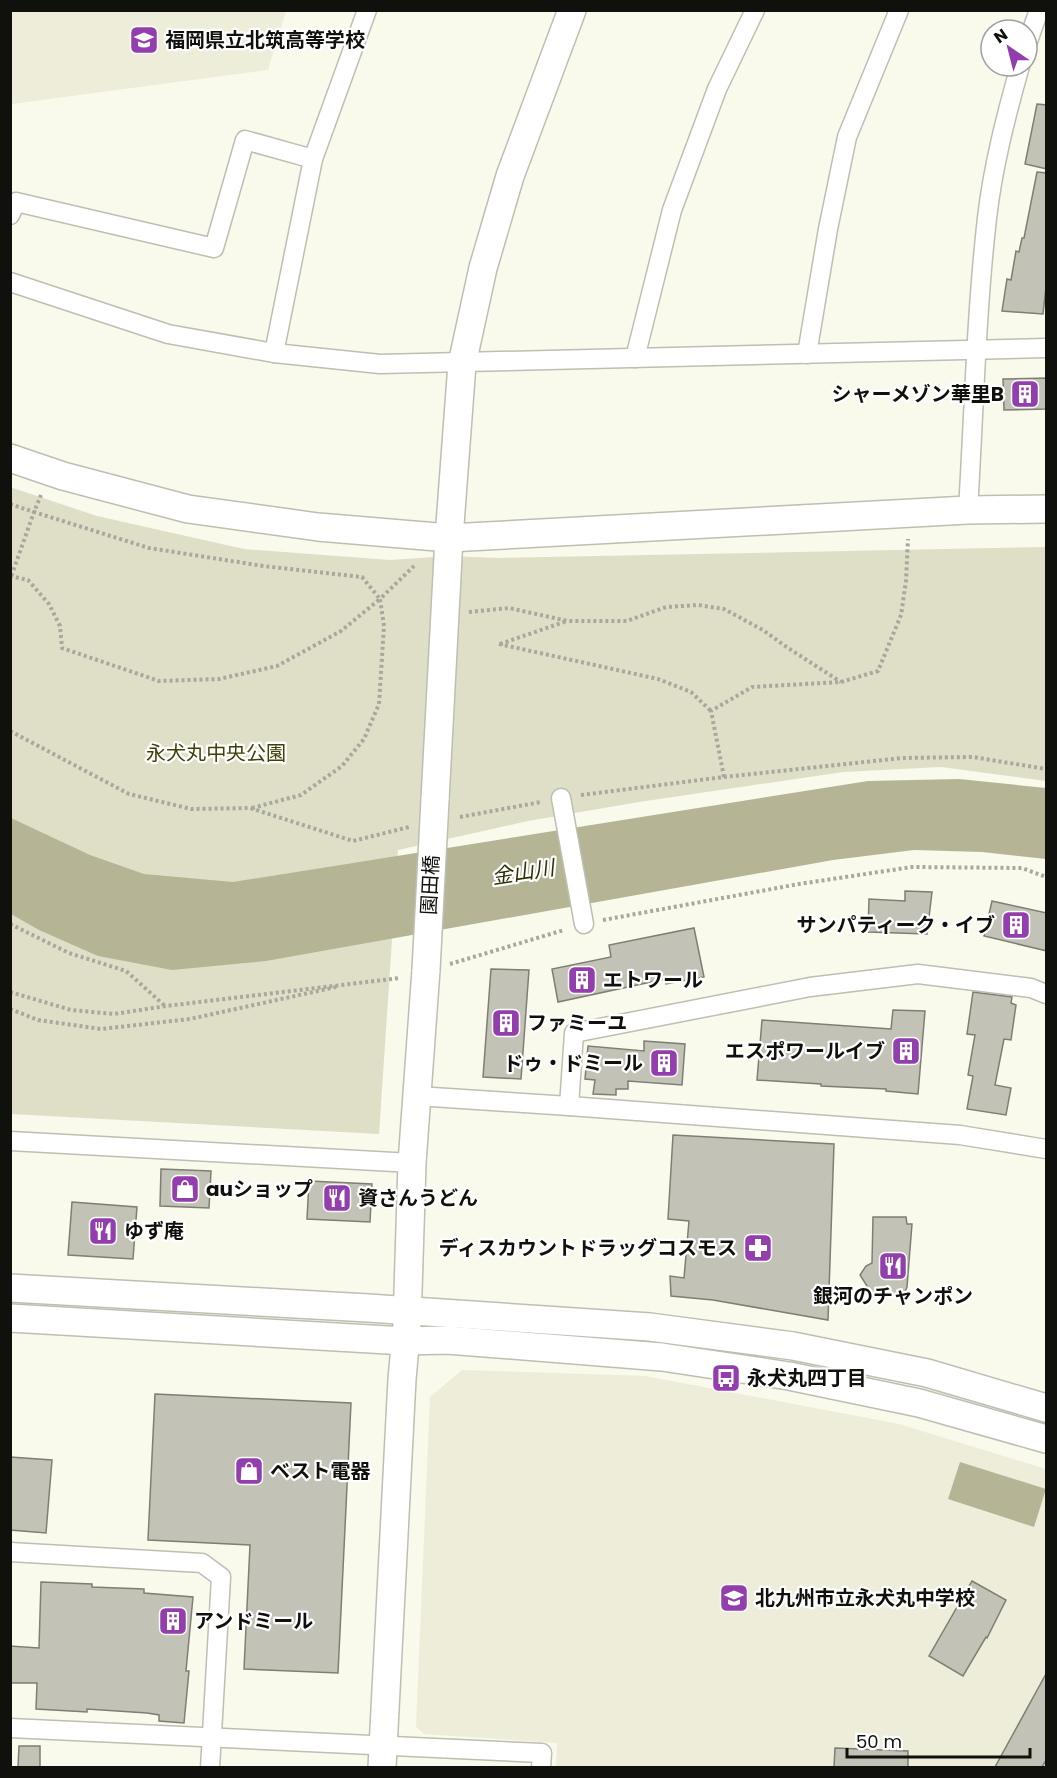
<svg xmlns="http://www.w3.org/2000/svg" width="1057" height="1778" viewBox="0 0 1057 1778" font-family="Poppins,'Noto Sans JP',sans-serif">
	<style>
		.built { fill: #ededd9 }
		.green { fill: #dfdfc7 }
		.water { fill: #b5b596 }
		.building { fill: #c2c2b6; stroke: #7e7f73; stroke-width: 1.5 }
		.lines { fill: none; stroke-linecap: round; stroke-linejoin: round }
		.street-casing { stroke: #bebeb2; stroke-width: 21 }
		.secondary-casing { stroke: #bebeb2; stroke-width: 30 }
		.path { stroke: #a8a89e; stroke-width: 4; stroke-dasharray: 3 3; stroke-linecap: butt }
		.street { stroke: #fff; stroke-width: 18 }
		.secondary { stroke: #fff; stroke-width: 27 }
		.secondary-bridge-casing { stroke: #bebeb2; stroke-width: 30; stroke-linecap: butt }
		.secondary-bridge { stroke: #fff; stroke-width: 27 }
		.labels { text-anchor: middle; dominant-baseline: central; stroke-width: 4.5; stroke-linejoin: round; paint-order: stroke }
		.poi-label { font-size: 20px; font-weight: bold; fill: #10100c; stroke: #fff; text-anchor: start }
		.park-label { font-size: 20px; fill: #413f05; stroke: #fff }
		.street-label { font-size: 20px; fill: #10100c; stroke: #fff }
		.water-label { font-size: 21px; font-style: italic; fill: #2f2e04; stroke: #fff }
	</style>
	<rect width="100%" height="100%" fill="#f9f9ec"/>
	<g class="built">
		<path d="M10,11l1,-1 275,1 -18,59 -257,34z"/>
		<path d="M462,1370l183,6 254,48 147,45v298h-490l1,-24 -133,-9 -8,-7 14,-330z"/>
	</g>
	<path class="green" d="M10,487l87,29 147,33 146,11 59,-4 48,2 549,-11v234l-105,-14 -98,5 -204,30 -111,19 -130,29 -19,284 -368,-20z"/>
	<g class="water">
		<path d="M959,779l87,9v71l-64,-7 -68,-2 -81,10 -567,101 -94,9 -74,-14 -59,-26 -28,-16v-96l79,37 54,19 89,8 635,-101z"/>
		<path d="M960,1462l86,27 -12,38 -86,-28z"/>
	</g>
	<g class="building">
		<path d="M1037,104l10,1v64l-22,-5z"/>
		<path d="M1037,172l10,1v105l-4,36 -41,-3 5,-32 4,1 5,-29 3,1 3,-14h2z"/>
		<path d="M1047,378v31l-43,1 -1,-31z"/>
		<path d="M905,891l27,1 -5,42 -59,-2 1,-33 36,2z"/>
		<path d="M992,901l55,12v38l-63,-15z"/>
		<path d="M694,928l10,49 -38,7 -1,-5 -107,23 -6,-33 59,-12 -2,-12z"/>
		<path d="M491,969l38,1 -8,109 -38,-2z"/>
		<path d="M973,992l39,5 -1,6 5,2 -5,35 -7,-1 -9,46 16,3 -5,27 -39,-6 6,-33 -5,-1 7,-40 -8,-1z"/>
		<path d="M893,1010l32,1 -7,83 -32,-3v-2l-65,-3v-2l-64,-4 5,-60 129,9z"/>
		<path d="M644,1041l41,3 -3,41 -54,-4v8h-12v6l-23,-1 2,-14 -10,-1 3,-33 56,5z"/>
		<path d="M673,1135l161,9 -6,176 -115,-20 -42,-4 -1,-20 14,2 5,-57 -21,-2z"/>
		<path d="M161,1169l50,2 -2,37 -49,-2z"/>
		<path d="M309,1181l63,3 -2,38 -63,-3z"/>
		<path d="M72,1202l65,5 -4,52 -65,-4z"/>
		<path d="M873,1217h33l1,7h5l-5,63 -3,7h-32l-12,-19 6,-9 6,-3z"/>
		<path d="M155,1394l196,9 -13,270 -94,-4 6,-124 -102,-5z"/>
		<path d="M10,1457l42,3 -6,73 -36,-3z"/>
		<path d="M972,1581l34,19 -19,38 -1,-1 -23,39 -34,-20z"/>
		<path d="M41,1582l51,2v3l52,2v4l49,4 -7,74h3l-5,52 -25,-2v-6l-12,-2 -60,-4v3l-51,-3 1,-26h-27v-37l29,2z"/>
		<path d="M1047,1672v87l-5,8h-47z"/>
		<path d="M19,1746h21v21h-22z"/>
		<path d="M835,1748l73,3v16h-74z"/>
	</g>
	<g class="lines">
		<g class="street-casing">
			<g id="street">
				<path d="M1027,44l12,-34"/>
				<path d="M10,215l6,-13 198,46 31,-108 68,19"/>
				<path d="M10,282l158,52 106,19 106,11 666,-16"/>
				<path d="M274,353l39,-194 54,-149"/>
				<path d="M807,354l21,-125 19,-92 52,-127"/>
				<path d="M635,358l37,-148 45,-121 38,-79"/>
				<path d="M968,510c6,-97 8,-195 19,-292 6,-52 19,-102 33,-152"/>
				<path d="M561,798l23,126"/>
				<path d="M417,1096l152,10 391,29 86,14"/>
				<path d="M569,1106l5,-73 236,-46 108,-13 113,14 15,6"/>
				<path d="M10,1141l402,22"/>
				<path d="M10,1552l192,11 19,14 -11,191"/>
				<path d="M10,1728l532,25 -1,15"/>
			</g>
		</g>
		<g class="secondary-casing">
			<g id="secondary">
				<path d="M10,458l53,18 125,33 130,18 131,11 519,-28 78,-1"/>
				<path d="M435,800l14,-262 13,-174 21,-96 27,-92 62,-166"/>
				<path d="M10,1288l358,20 282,19 143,19 134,27 119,35"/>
				<path d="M10,1318l395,23 42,-1 215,17 127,19 130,27 127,36"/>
				<path d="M382,1768l20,-389 5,-55 5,-161 14,-193"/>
			</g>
		</g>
		<g class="path">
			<path d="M10,504l24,8 -23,65"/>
			<path d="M10,576l18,4 21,24 11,22 2,22 97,33 60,-2 58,-13 64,-35 39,-32 -18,-22 -99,-11 -114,-18 -115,-36 7,-17"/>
			<path d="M469,612l40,-4 59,13h59l39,-14 32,-2 26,4 39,21 25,18 53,34"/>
			<path d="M499,644l159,35 33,13 20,19"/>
			<path d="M500,644l67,-23"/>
			<path d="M10,731l119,63 62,15 59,-1 103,33 56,-14"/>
			<path d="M724,777l-13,-66 41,-24 89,-5 37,-11 23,-56 5,-34 2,-42"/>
			<path d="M581,795l143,-18 178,-19 71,-1 73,12"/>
			<path d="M252,808l49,-13 41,-29 22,-27 15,-35 5,-78 -4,-27 34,-33"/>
			<path d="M460,817l81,-15"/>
			<path d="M603,920l196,-36 113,-17 110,1 24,9"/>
			<path d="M10,924l59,29 57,18 39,35"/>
			<path d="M450,964l114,-34"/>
			<path d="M10,992l61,18 43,4 52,-8 234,-28"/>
			<path d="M10,1009l28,11 63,9 89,-10 146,-32"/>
		</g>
		<use href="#street" class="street"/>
		<use href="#secondary" class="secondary"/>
		<g class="secondary-bridge-casing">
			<path id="secondary-bridge" d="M426,970l9,-170"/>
		</g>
		<use href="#secondary-bridge" class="secondary-bridge"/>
	</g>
	<defs>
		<g id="school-square" transform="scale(1.5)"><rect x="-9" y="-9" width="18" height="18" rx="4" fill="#923eac" stroke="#fff"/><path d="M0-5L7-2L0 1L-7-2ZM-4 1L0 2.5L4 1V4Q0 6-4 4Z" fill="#fff"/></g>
		<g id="building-square" transform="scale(1.5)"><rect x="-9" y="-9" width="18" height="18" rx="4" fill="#923eac" stroke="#fff"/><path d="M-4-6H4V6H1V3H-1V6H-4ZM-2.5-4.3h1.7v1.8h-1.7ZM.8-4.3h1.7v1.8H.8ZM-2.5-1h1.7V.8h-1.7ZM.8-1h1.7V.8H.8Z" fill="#fff"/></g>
		<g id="shop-square" transform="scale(1.5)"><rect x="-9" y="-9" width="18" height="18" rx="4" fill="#923eac" stroke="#fff"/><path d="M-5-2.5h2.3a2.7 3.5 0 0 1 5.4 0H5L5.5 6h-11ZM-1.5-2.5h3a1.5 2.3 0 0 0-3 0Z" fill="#fff"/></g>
		<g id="restaurant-square" transform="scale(1.5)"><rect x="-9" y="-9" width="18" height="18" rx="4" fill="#923eac" stroke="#fff"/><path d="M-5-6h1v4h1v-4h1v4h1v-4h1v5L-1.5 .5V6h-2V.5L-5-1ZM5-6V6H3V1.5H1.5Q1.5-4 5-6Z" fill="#fff"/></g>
		<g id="pharmacy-square" transform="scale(1.5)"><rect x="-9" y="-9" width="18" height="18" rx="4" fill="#923eac" stroke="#fff"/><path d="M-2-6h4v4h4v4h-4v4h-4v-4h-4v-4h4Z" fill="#fff"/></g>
		<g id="bus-square" transform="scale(1.5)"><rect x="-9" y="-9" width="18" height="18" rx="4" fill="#923eac" stroke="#fff"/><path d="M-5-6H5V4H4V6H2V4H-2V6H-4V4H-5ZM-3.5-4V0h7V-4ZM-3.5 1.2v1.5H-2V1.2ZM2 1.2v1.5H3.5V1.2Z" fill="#fff"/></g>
	</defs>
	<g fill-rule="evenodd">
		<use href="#school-square" x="144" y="40"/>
		<use href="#building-square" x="1025" y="394"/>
		<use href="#building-square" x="1016" y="925"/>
		<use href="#building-square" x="582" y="980"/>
		<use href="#building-square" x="506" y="1023"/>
		<use href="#building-square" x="906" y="1051"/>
		<use href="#building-square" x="664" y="1063"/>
		<use href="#shop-square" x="185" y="1189"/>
		<use href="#restaurant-square" x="337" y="1198"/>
		<use href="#restaurant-square" x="103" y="1231"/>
		<use href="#pharmacy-square" x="758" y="1248"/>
		<use href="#restaurant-square" x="893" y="1266"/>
		<use href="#bus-square" x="726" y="1378"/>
		<use href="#shop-square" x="249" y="1471"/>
		<use href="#school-square" x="734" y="1598"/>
		<use href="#building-square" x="173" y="1621"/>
	</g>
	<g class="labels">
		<g class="poi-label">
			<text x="165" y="40">福岡県立北筑高等学校</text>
			<text x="1004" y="394" text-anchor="end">シャーメゾン華里B</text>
			<text x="995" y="925" text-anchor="end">サンパティーク・イブ</text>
			<text x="603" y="980">エトワール</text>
			<text x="527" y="1023">ファミーユ</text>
			<text x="885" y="1051" text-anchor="end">エスポワールイブ</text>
			<text x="643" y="1063" text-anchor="end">ドゥ・ドミール</text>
			<text x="206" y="1189">auショップ</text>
			<text x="358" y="1198">資さんうどん</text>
			<text x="124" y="1231">ゆず庵</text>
			<text x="737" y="1248" text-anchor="end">ディスカウントドラッグコスモス</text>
			<text x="893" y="1296" text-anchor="middle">銀河のチャンポン</text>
			<text x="747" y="1378">永犬丸四丁目</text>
			<text x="270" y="1471">ベスト電器</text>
			<text x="755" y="1598">北九州市立永犬丸中学校</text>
			<text x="194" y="1621">アンドミール</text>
		</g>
		<g class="park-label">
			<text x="216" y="753">永犬丸中央公園</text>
		</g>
		<g class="street-label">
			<text transform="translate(430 885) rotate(-87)">園田橋</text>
		</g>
		<g class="water-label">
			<text transform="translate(523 872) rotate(-9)">金山川</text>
		</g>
	</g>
	<rect width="1057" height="1778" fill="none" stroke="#10100c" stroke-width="24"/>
	<g transform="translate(1009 48) rotate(325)"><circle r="28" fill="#ffffff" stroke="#9f9f9e" stroke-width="1.5"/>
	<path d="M0-4.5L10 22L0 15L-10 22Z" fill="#923eac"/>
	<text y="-9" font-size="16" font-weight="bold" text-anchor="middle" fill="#10100c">N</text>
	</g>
	<path d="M847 1748v9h183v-9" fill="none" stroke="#10100c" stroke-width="3"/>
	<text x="856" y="1748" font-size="18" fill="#10100c" stroke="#ffffff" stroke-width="4.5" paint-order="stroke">50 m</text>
</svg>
